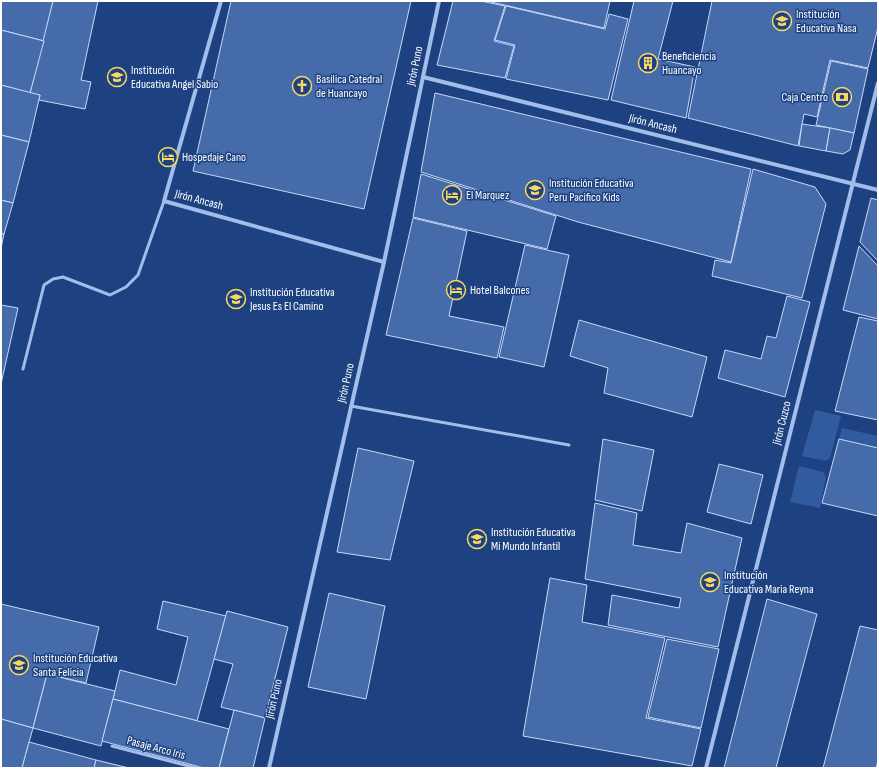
<svg xmlns="http://www.w3.org/2000/svg" width="879" height="769" viewBox="0 0 879 769" font-family="'Sofia Sans Condensed',sans-serif">
	<style>
		.green { fill: #315a9f }
		.building { fill: #466bab; stroke: #c7d9f7 }
		.lines { fill: none; stroke-linecap: round; stroke-linejoin: round }
		.service { stroke: #a3bde9; stroke-width: 3 }
		.minor { stroke: #a3bde9; stroke-width: 4 }
		.labels { text-anchor: middle; dominant-baseline: central; stroke-width: 3; stroke-linejoin: round; paint-order: stroke }
		.poi-label { font-size: 12px; fill: #fff; stroke: #1e4281; text-anchor: start }
		.street-label { font-size: 12px; fill: #fff; stroke: #1e4281 }
	</style>
	<rect width="100%" height="100%" fill="#1e4281"/>
	<g class="green">
		<path d="M815,410l26,6 -11,42 -4,3 -24,-5z"/>
		<path d="M842,428l36,8v12l-39,-9z"/>
		<path d="M799,466l24,6 3,5 -6,31 -30,-6z"/>
	</g>
	<g class="building">
		<path d="M1,1h52l-9,40 -43,-11z"/>
		<path d="M53,1h45l-17,79 10,2 -6,27 -46,-9 1,-5 -10,-2z"/>
		<path d="M231,1h180l-47,208 -171,-38z"/>
		<path d="M453,1h28l24,5 -11,35 20,5 -9,32 -68,-13z"/>
		<path d="M487,1h123l-6,27z"/>
		<path d="M634,1h39l-15,58 37,8 -9,51 -75,-18z"/>
		<path d="M712,1h166v26l-10,41 -38,-8 -13,57 -13,-3 -6,32 -110,-28z"/>
		<path d="M506,6l99,23 4,-15 19,5 -20,81 -102,-21 9,-34 -20,-5z"/>
		<path d="M1,30l43,11 -14,52 -29,-8z"/>
		<path d="M831,61l37,8 -14,64 -38,-8z"/>
		<path d="M1,85l39,10 -11,47 -28,-7z"/>
		<path d="M435,93l316,76 -20,93 -153,-40 -157,-50z"/>
		<path d="M802,124l28,4 -4,23 -27,-5z"/>
		<path d="M830,128l24,5 -4,17 -7,4 -17,-3z"/>
		<path d="M1,135l28,7 -16,61 -12,-3z"/>
		<path d="M753,169l62,18 11,17 -24,94 -90,-22 3,-16 16,3z"/>
		<path d="M421,174l135,42 -9,33 -134,-32z"/>
		<path d="M871,198l7,2v61l-18,-19z"/>
		<path d="M1,200l12,3 -9,31h-3z"/>
		<path d="M413,218l54,13 -18,85 55,11 -7,31 -111,-23z"/>
		<path d="M1,234h3l-3,14z"/>
		<path d="M525,245l44,10 -25,112 -45,-10z"/>
		<path d="M859,246l19,20v53l-35,-9z"/>
		<path d="M787,296l23,6 -25,95 -67,-19 7,-28 36,9 6,-23 9,2z"/>
		<path d="M1,305l17,3 -17,76z"/>
		<path d="M859,317l19,4v99l-43,-9z"/>
		<path d="M579,320l128,37 -15,60 -88,-24 4,-25 -38,-12z"/>
		<path d="M603,439l51,11 -12,61 -47,-11z"/>
		<path d="M839,439l39,9v68l-56,-13z"/>
		<path d="M358,448l56,13 -24,99 -53,-8z"/>
		<path d="M719,464l44,11 -12,49 -44,-12z"/>
		<path d="M595,503l42,10 -4,32 48,8 6,-30 55,15 -24,109 -110,-22 4,-30 67,13 2,-10 -96,-19z"/>
		<path d="M550,578l37,7 -5,37 83,16 -19,80 55,11 -9,37 -169,-30z"/>
		<path d="M329,593l56,13 -19,93 -58,-12z"/>
		<path d="M767,599l50,15 -41,154h-52z"/>
		<path d="M163,601l63,15 -29,105 -84,-22 7,-29 56,15 12,-48 -31,-8z"/>
		<path d="M1,604l98,23 -13,56 -39,-9 -14,54 -32,-9z"/>
		<path d="M227,611l61,16 -23,91 -44,-11 12,-43 -19,-5z"/>
		<path d="M860,626l18,4v130l-2,8h-53z"/>
		<path d="M667,639l52,10 -18,79 -53,-11z"/>
		<path d="M47,674l68,17 -14,55 -68,-18z"/>
		<path d="M113,699l116,30 -10,39h-15l-102,-27z"/>
		<path d="M234,710l31,8 -12,50h-34z"/>
		<path d="M1,719l32,9 -11,40h-21z"/>
		<path d="M29,742l67,18 -2,8h-72z"/>
		<path d="M96,760l33,8h-35z"/>
	</g>
	<g class="lines">
		<g class="service">
			<path d="M23,369l21,-84 9,-6 10,-2 47,18 16,-8 12,-12 26,-74"/>
			<path d="M351,406l218,39"/>
			<path d="M112,746l84,22"/>
		</g>
		<g class="minor">
			<path d="M221,1l-57,200 220,61"/>
			<path d="M423,77l455,113"/>
			<path d="M269,768l115,-506 55,-261"/>
			<path d="M706,768l172,-685"/>
		</g>
	</g>
	<defs>
		<g id="school-ring" transform="scale(1)"><circle r="9.5" fill="#1e4281" stroke="#f8d862" stroke-width="1.5"/><path d="M0-5L7-2L0 1L-7-2ZM-4 1L0 2.5L4 1V4Q0 6-4 4Z" fill="#f8d862"/></g>
		<g id="building-ring" transform="scale(1)"><circle r="9.5" fill="#1e4281" stroke="#f8d862" stroke-width="1.5"/><path d="M-4-6H4V6H1V3H-1V6H-4ZM-2.5-4.3h1.7v1.8h-1.7ZM.8-4.3h1.7v1.8H.8ZM-2.5-1h1.7V.8h-1.7ZM.8-1h1.7V.8H.8Z" fill="#f8d862"/></g>
		<g id="church-ring" transform="scale(1)"><circle r="9.5" fill="#1e4281" stroke="#f8d862" stroke-width="1.5"/><path d="M-1.2-6h2.4v3.5h3.3v2.4h-3.3V6h-2.4V-.1h-3.3v-2.4h3.3Z" fill="#f8d862"/></g>
		<g id="bank-ring" transform="scale(1)"><circle r="9.5" fill="#1e4281" stroke="#f8d862" stroke-width="1.5"/><path d="M-6-4H6V4H-6ZM0-2.3a2.3 2.3 0 1 0 0 4.6a2.3 2.3 0 1 0 0-4.6Z" fill="#f8d862"/></g>
		<g id="hotel-ring" transform="scale(1)"><circle r="9.5" fill="#1e4281" stroke="#f8d862" stroke-width="1.5"/><path d="M-6-4.5h1.5V1H6V5H4.5V3h-9V5H-6ZM-4 0a1.8 1.8 0 1 1 3.6 0ZM.5 0V-2.5h3Q6-2.5 6 0Z" fill="#f8d862"/></g>
	</defs>
	<g fill-rule="evenodd">
		<use href="#school-ring" x="782" y="21"/>
		<use href="#building-ring" x="648" y="63"/>
		<use href="#school-ring" x="117" y="77"/>
		<use href="#church-ring" x="302" y="86"/>
		<use href="#bank-ring" x="842" y="97"/>
		<use href="#hotel-ring" x="168" y="157"/>
		<use href="#school-ring" x="535" y="190"/>
		<use href="#hotel-ring" x="452" y="195"/>
		<use href="#hotel-ring" x="456" y="290"/>
		<use href="#school-ring" x="236" y="299"/>
		<use href="#school-ring" x="477" y="539"/>
		<use href="#school-ring" x="710" y="582"/>
		<use href="#school-ring" x="19" y="665"/>
	</g>
	<g class="labels">
		<g class="poi-label">
			<text x="796" y="14">Institución<tspan x="796" dy="14">Educativa Nasa</tspan></text>
			<text x="662" y="56">Beneficiencia<tspan x="662" dy="14">Huancayo</tspan></text>
			<text x="131" y="70">Institución<tspan x="131" dy="14">Educativa Angel Sabio</tspan></text>
			<text x="316" y="79">Basílica Catedral<tspan x="316" dy="14">de Huancayo</tspan></text>
			<text x="828" y="97" text-anchor="end">Caja Centro</text>
			<text x="182" y="157">Hospedaje Cano</text>
			<text x="549" y="183">Institución Educativa<tspan x="549" dy="14">Peru Pacifico Kids</tspan></text>
			<text x="466" y="195">El Marquez</text>
			<text x="470" y="290">Hotel Balcones</text>
			<text x="250" y="292">Institución Educativa<tspan x="250" dy="14">Jesus Es El Camino</tspan></text>
			<text x="491" y="532">Institución Educativa<tspan x="491" dy="14">Mi Mundo Infantil</tspan></text>
			<text x="724" y="575">Institución<tspan x="724" dy="14">Educativa Maria Reyna</tspan></text>
			<text x="33" y="658">Institución Educativa<tspan x="33" dy="14">Santa Felicia</tspan></text>
		</g>
		<g class="street-label">
			<text transform="translate(415 66) rotate(-78)">Jirón Puno</text>
			<text transform="translate(653 124) rotate(14)">Jirón Ancash</text>
			<text transform="translate(199 200) rotate(15)">Jirón Ancash</text>
			<text transform="translate(346 383) rotate(-77)">Jirón Puno</text>
			<text transform="translate(782 423) rotate(-76)">Jirón Cuzco</text>
			<text transform="translate(274 699) rotate(-77)">Jirón Puno</text>
			<text transform="translate(156 748) rotate(15)">Pasaje Arco Iris</text>
		</g>
	</g>
	<rect width="879" height="769" fill="none" stroke="#ffffff" stroke-width="4"/>
</svg>
